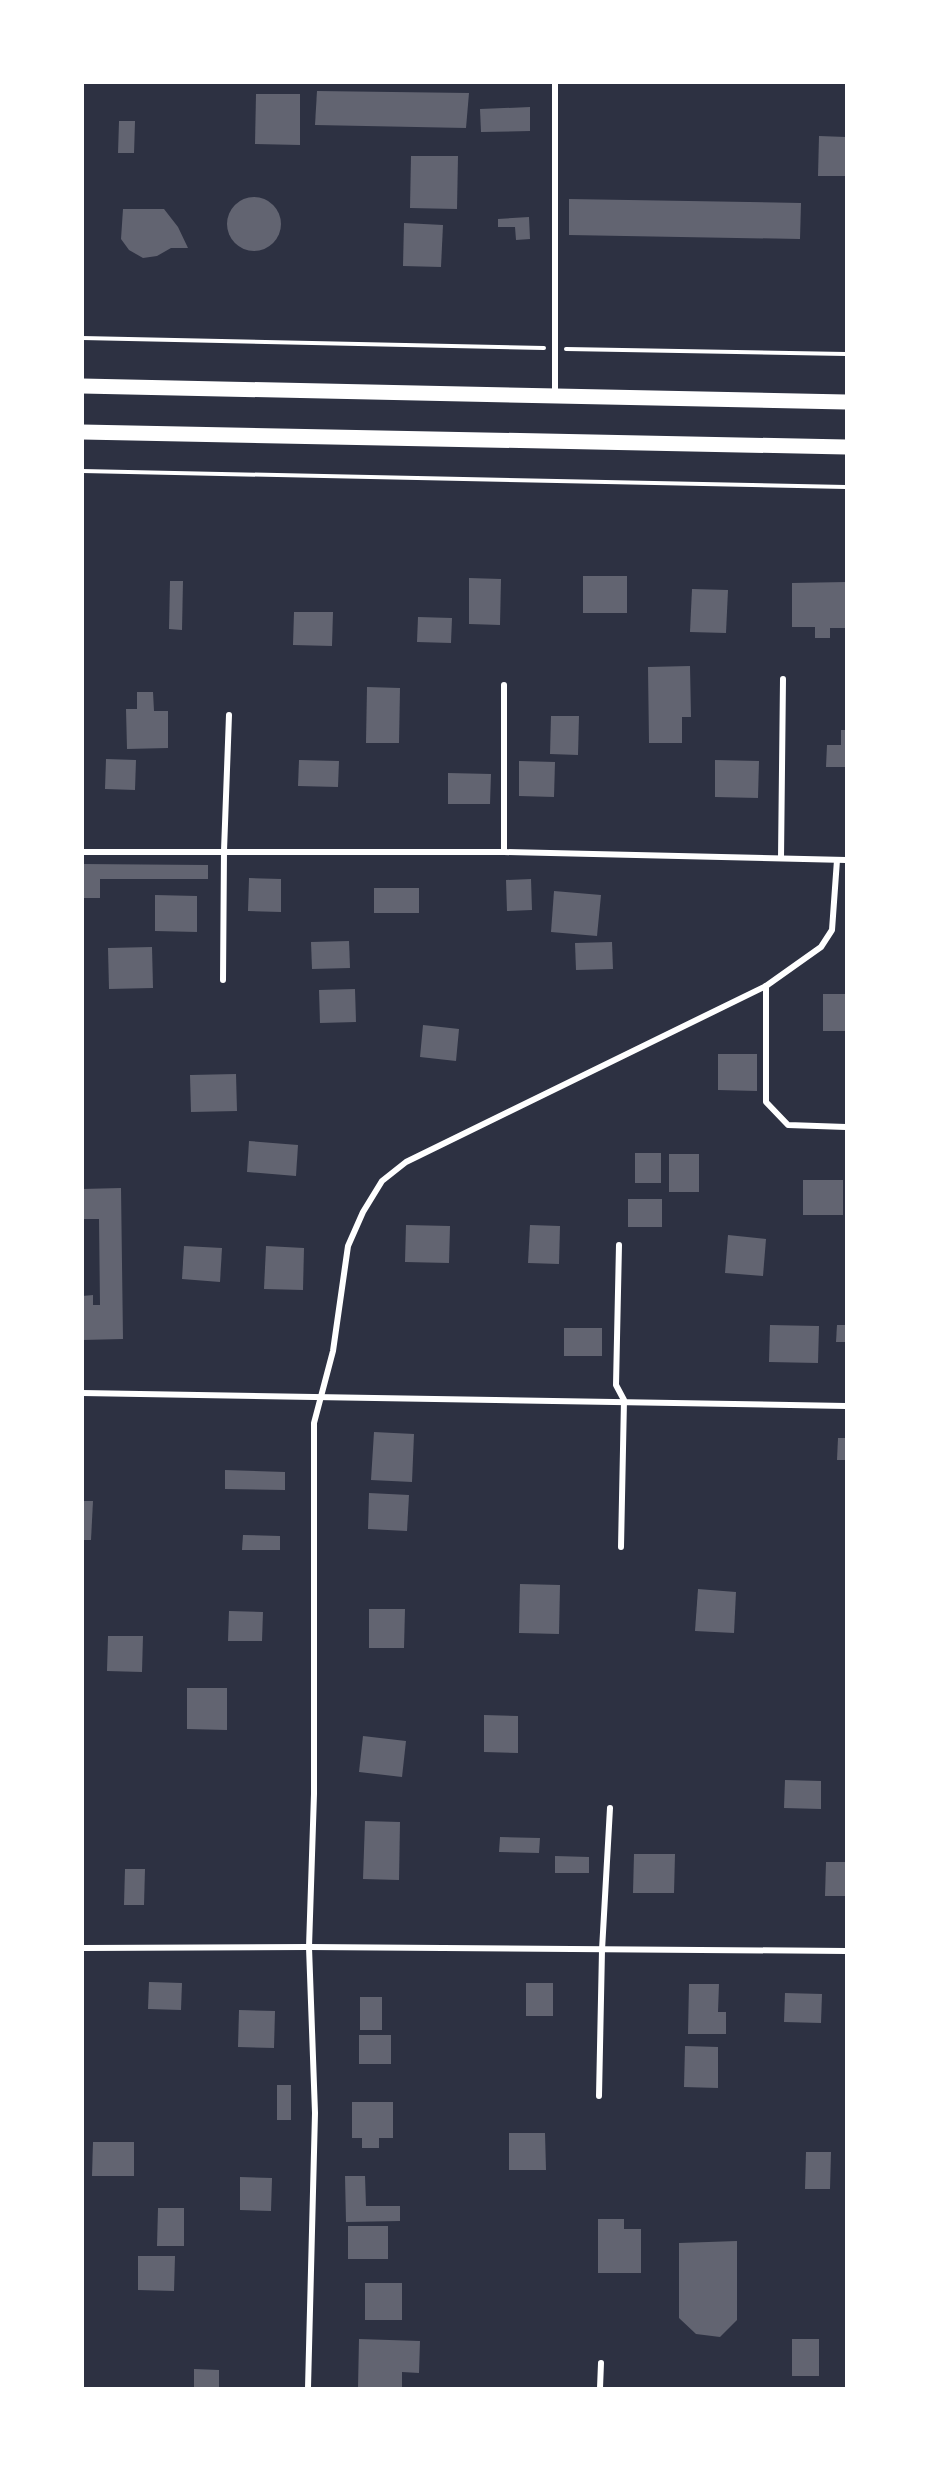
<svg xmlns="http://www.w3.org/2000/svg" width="929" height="2471" viewBox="0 0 929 2471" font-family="Raleway,sans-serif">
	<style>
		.building { fill: #626471 }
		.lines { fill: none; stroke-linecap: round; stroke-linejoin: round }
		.path { stroke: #fff; stroke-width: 4 }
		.minor { stroke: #fff; stroke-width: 6 }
		.primary { stroke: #fff; stroke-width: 15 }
	</style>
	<rect width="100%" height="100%" fill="#2d3142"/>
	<g class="building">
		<path d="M317,91l152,2 -3,35 -151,-3z"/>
		<path d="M256,94h44v51l-45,-1z"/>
		<path d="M530,107v24l-49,1 -1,-23z"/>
		<path d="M119,121h16l-1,32h-16z"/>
		<path d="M819,136l27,1v39h-28z"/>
		<path d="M411,156h47l-1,53 -47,-1z"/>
		<circle cx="254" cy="224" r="27"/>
		<path d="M569,199l232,4 -1,36 -231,-4z"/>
		<path d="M123,209h41l14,18 10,21h-17l-14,8 -14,2 -14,-8 -8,-11z"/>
		<path d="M529,217l1,22 -14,1 -1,-13h-17v-8z"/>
		<path d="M404,223l39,2 -2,42 -38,-1z"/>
		<rect x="583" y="576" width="44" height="37"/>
		<path d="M469,578l32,1 -1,46 -31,-1z"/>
		<path d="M170,581h13l-1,49 -13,-1z"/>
		<path d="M846,582v46h-16v10h-15v-11h-23v-44z"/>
		<path d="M692,589l36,1 -2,43 -36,-1z"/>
		<path d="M294,612h39l-1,34 -39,-1z"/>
		<path d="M418,617l34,1 -1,25 -34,-1z"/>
		<path d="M690,666l1,51h-9v26h-33l-1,-76z"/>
		<path d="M367,687l33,1 -1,55h-33z"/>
		<path d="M137,692h16l1,19h14v37l-41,1 -1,-40h11z"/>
		<path d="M551,716h28l-1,39 -28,-1z"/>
		<path d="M841,730h5v37h-20l1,-22h14z"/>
		<path d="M106,759l30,1 -1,30 -30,-1z"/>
		<path d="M299,760l40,1 -1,26 -40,-1z"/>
		<path d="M715,760l44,1 -1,37 -43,-1z"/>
		<path d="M519,761l36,1 -1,35 -35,-1z"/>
		<path d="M448,773l43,1 -1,30h-42z"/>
		<path d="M82,864l126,1v14h-108v19h-18z"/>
		<path d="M249,878l32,1v33l-33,-1z"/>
		<path d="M531,879l1,31 -25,1 -1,-31z"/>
		<rect x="374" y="888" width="45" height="25"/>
		<path d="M554,891l47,4 -4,41 -46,-4z"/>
		<path d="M155,895l42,1v36l-42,-1z"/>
		<path d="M349,941l1,27 -38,1 -1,-27z"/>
		<path d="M612,942l1,27 -37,1 -1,-27z"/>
		<path d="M152,947l1,41 -44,1 -1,-41z"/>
		<path d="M355,989l1,33 -36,1 -1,-33z"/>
		<rect x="823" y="994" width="22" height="37"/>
		<path d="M423,1025l36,4 -3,32 -36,-4z"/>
		<path d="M718,1054h39v37l-39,-1z"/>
		<path d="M236,1074l1,37 -46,1 -1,-37z"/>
		<path d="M249,1141l49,4 -2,31 -49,-4z"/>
		<rect x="635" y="1153" width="26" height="30"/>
		<rect x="669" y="1154" width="30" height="38"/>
		<rect x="803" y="1180" width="40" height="35"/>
		<path d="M121,1188l2,151 -41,1v-44l11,-1v10h7l-1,-86h-17v-30z"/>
		<rect x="628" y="1199" width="34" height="28"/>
		<path d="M406,1225l44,1 -1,37 -44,-1z"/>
		<path d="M530,1225l30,1 -1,38 -31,-1z"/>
		<path d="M728,1235l38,4 -3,37 -38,-3z"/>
		<path d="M184,1246l38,2 -2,34 -38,-3z"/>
		<path d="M266,1246l38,2 -1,42 -39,-1z"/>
		<path d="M770,1325l49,1 -1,37 -49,-1z"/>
		<path d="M837,1325h9v17h-10z"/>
		<rect x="564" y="1328" width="38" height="28"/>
		<path d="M374,1432l40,2 -2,48 -41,-2z"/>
		<path d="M838,1438h8v22h-9z"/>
		<path d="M225,1470l60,2v18l-60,-1z"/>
		<path d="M369,1493l40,2 -2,36 -39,-2z"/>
		<path d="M82,1501h11l-2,39h-9z"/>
		<path d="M243,1535l37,1v14h-38z"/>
		<path d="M520,1584l40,1 -1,49 -40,-1z"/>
		<path d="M698,1589l38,3 -2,41 -39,-2z"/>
		<path d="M369,1609h36l-1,39h-35z"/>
		<path d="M229,1611l34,1 -1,29h-34z"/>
		<path d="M108,1636h35l-1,36 -35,-1z"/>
		<path d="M187,1688h40v42l-40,-1z"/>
		<path d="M484,1715l34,1v37l-34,-1z"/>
		<path d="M363,1736l43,5 -4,36 -43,-5z"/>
		<path d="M785,1780l36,1v28l-37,-1z"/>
		<path d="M365,1821l35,1 -1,58 -36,-1z"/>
		<path d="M500,1837l40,1 -1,15 -40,-1z"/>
		<path d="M634,1854h41l-1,39h-41z"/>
		<path d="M555,1856l34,1v16h-34z"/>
		<path d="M826,1862h20v34h-21z"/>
		<path d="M125,1869h20l-1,36h-20z"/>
		<path d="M149,1982l33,1 -1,27 -33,-1z"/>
		<rect x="526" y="1983" width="27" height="33"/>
		<path d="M689,1984h30l-1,28h8v22h-38z"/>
		<path d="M785,1993l37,1 -1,29 -37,-1z"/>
		<rect x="360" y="1997" width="22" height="33"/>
		<path d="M239,2010l36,1 -1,37 -36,-1z"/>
		<rect x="359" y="2035" width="32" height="29"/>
		<path d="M685,2046l33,1v41l-34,-1z"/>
		<rect x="277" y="2085" width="14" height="35"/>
		<path d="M352,2102h41v36h-14v10h-17v-10h-10z"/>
		<path d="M509,2133h36l1,37h-37z"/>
		<path d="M93,2142h41v34h-42z"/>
		<path d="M806,2152h25l-1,37h-25z"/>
		<path d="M345,2176h20l1,30h34v15l-54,1z"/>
		<path d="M240,2177l32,1 -1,33 -31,-1z"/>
		<path d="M158,2208h26v38h-27z"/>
		<path d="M598,2219h26v10h17v44h-43z"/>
		<rect x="348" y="2226" width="40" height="33"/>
		<path d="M737,2241v79l-17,17 -24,-3 -17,-16v-75z"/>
		<path d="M138,2256h37l-1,35 -36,-1z"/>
		<rect x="365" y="2283" width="37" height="37"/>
		<path d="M359,2339l61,2 -1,32 -17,-1v16h-44z"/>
		<rect x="792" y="2339" width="27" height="37"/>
		<path d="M194,2369l25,1v18h-25z"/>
	</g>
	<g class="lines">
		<g class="path">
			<path d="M82,338l462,10"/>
			<path d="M566,349l280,5"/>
			<path d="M82,471l764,16"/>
		</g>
		<g class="minor">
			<path d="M555,394v-312"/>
			<path d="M504,685v167"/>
			<path d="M82,852h422l342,8"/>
			<path d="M781,858l2,-179"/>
			<path d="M223,980l1,-129 5,-136"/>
			<path d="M766,986v116l22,23 58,2"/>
			<path d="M619,1245l-3,140 8,15 -3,147"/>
			<path d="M82,1393l764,13"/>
			<path d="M82,1948l227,-1 537,4"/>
			<path d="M599,2096l3,-146 8,-142"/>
			<path d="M308,2388l7,-275 -6,-166 5,-153v-371l19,-72 15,-105 15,-34 19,-31 24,-19 360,-176 55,-39 11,-17 5,-70"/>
			<path d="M600,2388l1,-25"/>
		</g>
		<g class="primary">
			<path d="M82,386l764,16"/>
			<path d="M82,432l764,15"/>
		</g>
	</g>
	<rect width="929" height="2471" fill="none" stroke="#ffffff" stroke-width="168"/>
</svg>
